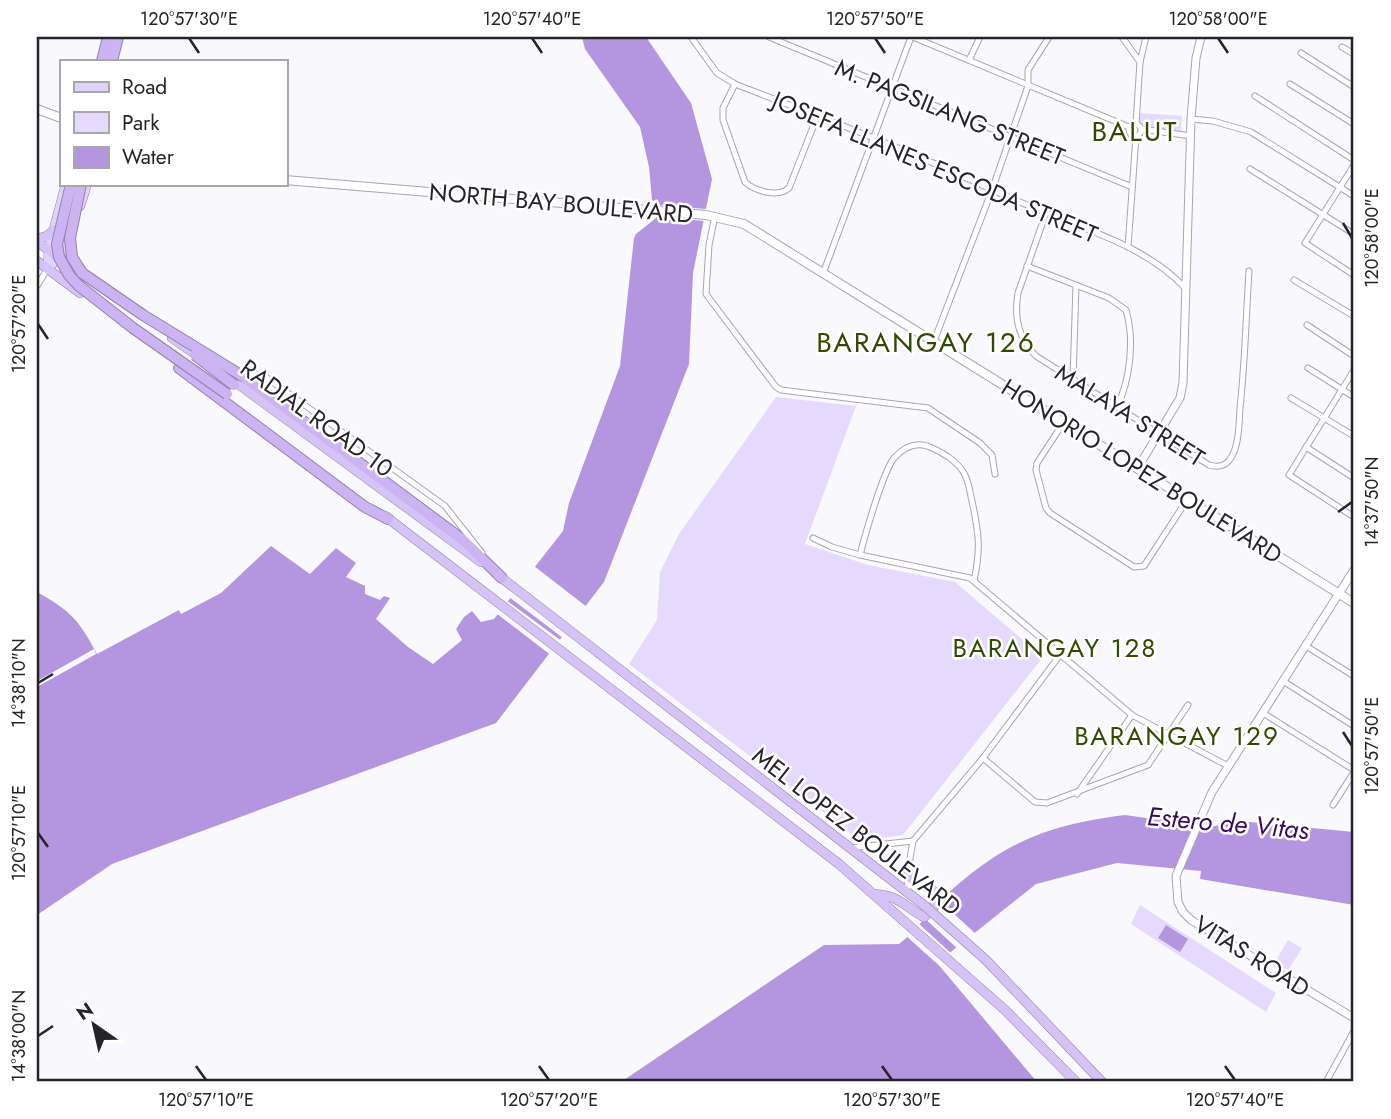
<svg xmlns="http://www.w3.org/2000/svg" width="1391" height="1119" viewBox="0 0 1391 1119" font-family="Jost,sans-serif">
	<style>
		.green { fill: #e6d9fe }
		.water { fill: #b396df }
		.pier { fill: #f9f8fc }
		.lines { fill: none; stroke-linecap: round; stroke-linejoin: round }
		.minor-casing { stroke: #a9a3b5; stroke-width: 7 }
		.tertiary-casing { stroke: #a9a3b5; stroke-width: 9 }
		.secondary-casing { stroke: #a9a3b5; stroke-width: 10 }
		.primary-casing { stroke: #9281ad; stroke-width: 10 }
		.trunk-casing { stroke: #9281ad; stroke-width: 10 }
		.motorway-casing { stroke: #9281ad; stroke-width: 12 }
		.minor { stroke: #fff; stroke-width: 5 }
		.tertiary { stroke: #fff; stroke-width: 7 }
		.secondary { stroke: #fff; stroke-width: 8 }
		.primary { stroke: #e0d2f8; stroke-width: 9 }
		.trunk { stroke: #d6c3f6; stroke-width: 9 }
		.motorway { stroke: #ccb4f3; stroke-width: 10 }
		.trunk-bridge-casing { stroke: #9281ad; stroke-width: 10; stroke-linecap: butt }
		.motorway-bridge-casing { stroke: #9281ad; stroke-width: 12; stroke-linecap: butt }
		.trunk-bridge { stroke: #d6c3f6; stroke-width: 9 }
		.motorway-bridge { stroke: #ccb4f3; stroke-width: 10 }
		.ticks { fill: none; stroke: #26232a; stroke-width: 2.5 }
		.labels { text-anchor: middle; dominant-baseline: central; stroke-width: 5; stroke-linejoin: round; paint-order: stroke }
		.street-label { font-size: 24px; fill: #26232a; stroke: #fff }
		.neighbourhood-label { font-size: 26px; letter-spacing: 2px; fill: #314a00; stroke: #fff }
		.water-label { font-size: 26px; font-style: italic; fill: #390a61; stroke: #fff }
		.quarter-label { font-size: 28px; letter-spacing: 2px; fill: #314a00; stroke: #fff }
		.neatline { fill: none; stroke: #26232a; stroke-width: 2.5 }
		.ticks-label { font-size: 18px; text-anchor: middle; fill: #26232a }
	</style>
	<rect width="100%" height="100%" fill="#f9f8fc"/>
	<g class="green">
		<path d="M1140,113l42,3 -1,16 -38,-4 -4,-7z"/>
		<path d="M776,397l80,9 -51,138 63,21 87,17 88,75 -140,178 -42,6 -232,-177 28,-44 3,-48 19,-38z"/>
		<path d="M1140,905l136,88 -10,19 -135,-88z"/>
		<path d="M1288,940l14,8 -14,23 -13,-9z"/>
	</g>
	<g class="water">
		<path d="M582,37h64l45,66 21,76 -19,94 -4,91 -85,218 -108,141 -384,141 -75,51v-323c34,19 42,28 60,62l82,-44 2,4 40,-21 50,-47 39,28 26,-26 20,15 -10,14 19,9v8l15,6 4,-4 6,2 -14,21 32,28 25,17 29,-24 -6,-11 8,-12 8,-6 9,11 13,-3 69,-88 6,-28 51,-137 14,-128 2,-4 20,-16 1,-15 -5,-3 -3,-33 -9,-40 -55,-78z"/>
		<path d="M1125,815l85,12 29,-6 115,11v73l-154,-26 1,-8 -84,-8 -81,21 -99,79 100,119h-416l203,-137 75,-1c19,-14 31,-35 48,-50 59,-53 101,-69 178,-79z"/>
		<path d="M1166,925l22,14 -8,13 -22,-14z"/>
	</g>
	<g class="pier">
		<path d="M657,205l49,4 -1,12 -49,-4z"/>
		<path d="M534,566l53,41 -24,31 -54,-41z"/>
		<path d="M506,600l57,42 -11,14 -56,-43z"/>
		<path d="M94,649l2,5 -59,33v-6z"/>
		<path d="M938,899l39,36 -18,15 -37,-34z"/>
		<path d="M917,922l36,33 -12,9 11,13 -47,-42z"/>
	</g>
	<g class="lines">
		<g class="minor-casing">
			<g id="minor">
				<path d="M691,37l26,36 18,11c61,24 125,47 184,73 36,15 72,33 108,48 54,24 118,39 159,84"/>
				<path d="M769,37l363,150"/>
				<path d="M913,37l216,90"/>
				<path d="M1122,37l18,25"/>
				<path d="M1342,47l12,7"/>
				<path d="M1301,53l53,34"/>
				<path d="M969,60l11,-23"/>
				<path d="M735,84l-12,24v12l22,62c10,9 33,16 44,6l28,-71"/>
				<path d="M1290,84l64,40"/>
				<path d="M1255,96l99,64"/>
				<path d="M1191,119l22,2 38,11 103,64"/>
				<circle cx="1135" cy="130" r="6"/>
				<path d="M1136,124l4,-62 6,-25"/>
				<path d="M1141,129l50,7"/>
				<path d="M1354,165l-49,78 49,32"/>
				<path d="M1250,169l104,65"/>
				<path d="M1046,213l-28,80c-4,24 0,46 18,63l173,109c10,3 18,1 23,-9 7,-12 7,-33 8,-48 5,-45 6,-91 9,-137"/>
				<path d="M715,216l-6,29 -3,49 70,93 5,3 147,18 52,35 12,12 3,19"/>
				<path d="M1128,247l8,-111"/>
				<path d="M1027,266l82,32 17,12c9,30 4,70 -9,97"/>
				<path d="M824,271l87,-234"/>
				<path d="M1294,280l60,36"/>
				<path d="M37,286l11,-18"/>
				<path d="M1307,325l47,31"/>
				<path d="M934,341l58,-151 36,-104v-16l21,-33"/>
				<path d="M1308,368l46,29"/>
				<path d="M1354,370l-65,105 65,42"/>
				<path d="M242,374l21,1 182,131 37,47"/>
				<path d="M1073,379l3,-94"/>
				<path d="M1291,398l63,38"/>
				<path d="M1064,422l-27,41 -1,7 10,38 4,5 84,54 10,-1 43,-66"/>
				<path d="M1306,447l48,31"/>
				<path d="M813,538l19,9 28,8 110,23 162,137 96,51"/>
				<path d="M860,555c5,-20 23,-83 34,-97 9,-10 20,-16 33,-12 14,5 32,16 38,29 4,8 5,18 7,26 7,33 9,47 2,80"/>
				<path d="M1306,646l48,30"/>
				<path d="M1283,681l71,45"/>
				<path d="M1263,713l91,57"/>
				<path d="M983,758l52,44 12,1 101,-38 40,-60"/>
				<path d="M1077,794l55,-79"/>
				<path d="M1333,805l21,-33"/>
				<path d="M850,848l63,-7"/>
				<path d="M908,893l-1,-17 6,-35 70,-83 77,-103"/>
				<path d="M1326,1082l28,-51"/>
			</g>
		</g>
		<g class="tertiary-casing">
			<g id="tertiary">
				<path d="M1137,469l43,-71 3,-15 8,-264 5,-61 5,-21"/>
				<path d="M1354,570l-142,222 -36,84 2,26 5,10 8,8 163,98"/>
			</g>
		</g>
		<g class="secondary-casing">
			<g id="secondary">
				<path d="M37,109l24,9"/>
				<path d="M285,180l421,35 38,9 610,379"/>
			</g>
		</g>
		<g class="primary-casing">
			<g id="primary">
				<path d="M80,206l7,-22"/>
				<path d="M48,268l12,-11 10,-25"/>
				<path d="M48,268l1,-20 17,-64"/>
			</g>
		</g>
		<g class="trunk-casing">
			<g id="trunk">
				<path d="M37,239l10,-3 7,-6"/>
				<path d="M37,241l45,36"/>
				<path d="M37,261l43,32"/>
				<path d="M172,338l29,20"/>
				<path d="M230,378l251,184"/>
				<path d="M385,516l454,348 166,146 71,72"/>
				<path d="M498,575l427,331"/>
				<path d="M874,894c27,2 29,12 50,23l17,-17v-5l-34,-19"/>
				<path d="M986,960l116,122"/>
			</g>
		</g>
		<g class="motorway-casing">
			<g id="motorway">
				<path d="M102,61l6,-24"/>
				<path d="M112,61l6,-24"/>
				<path d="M179,368l186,139 23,12"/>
				<path d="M244,377l219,163 39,38"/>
			</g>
		</g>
		<use href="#minor" class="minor"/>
		<use href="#tertiary" class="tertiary"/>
		<use href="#secondary" class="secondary"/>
		<use href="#primary" class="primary"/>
		<use href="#trunk" class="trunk"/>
		<use href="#motorway" class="motorway"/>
		<g class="trunk-bridge-casing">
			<path id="trunk-bridge" d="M925,906l61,54"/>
		</g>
		<g class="motorway-bridge-casing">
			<g id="motorway-bridge">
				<path d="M71,184l-14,60 2,13 10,18 9,10 55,43 94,66"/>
				<path d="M81,184l-11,54 2,19 10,16 61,42 101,62"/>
				<path d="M195,355l39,30"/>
			</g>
		</g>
		<use href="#trunk-bridge" class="trunk-bridge"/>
		<use href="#motorway-bridge" class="motorway-bridge"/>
	</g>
	<path class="ticks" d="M189,38l10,15M532,38l10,15M875,38l10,15M1218,38l10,15M1343,223l9,15M38,324l10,15M1338,512l14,-10M38,683l15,-9M1343,732l9,14M38,833l10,14M38,1036l15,-10M196,1066l10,14M539,1066l10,14M882,1066l10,14M1225,1066l10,14"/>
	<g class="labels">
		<g class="street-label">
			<text transform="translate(950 112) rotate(22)">M. PAGSILANG STREET</text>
			<text transform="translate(935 167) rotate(23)">JOSEFA LLANES ESCODA STREET</text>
			<text transform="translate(561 203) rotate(5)">NORTH BAY BOULEVARD</text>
			<text transform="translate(1130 415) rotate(32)">MALAYA STREET</text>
			<text transform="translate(317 418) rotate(36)">RADIAL ROAD 10</text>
			<text transform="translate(1142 471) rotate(32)">HONORIO LOPEZ BOULEVARD</text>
			<text transform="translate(857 831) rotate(38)">MEL LOPEZ BOULEVARD</text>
			<text transform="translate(1252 956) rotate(32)">VITAS ROAD</text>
		</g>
		<g class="neighbourhood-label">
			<text x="1055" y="648">BARANGAY 128</text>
			<text x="1177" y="736">BARANGAY 129</text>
		</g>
		<g class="water-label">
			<text transform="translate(1228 823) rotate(5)">Estero de Vitas</text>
		</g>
		<g class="quarter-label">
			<text x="1135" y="131">BALUT</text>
			<text x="926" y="342">BARANGAY 126</text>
		</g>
	</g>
	<rect width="1391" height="1119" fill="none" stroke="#ffffff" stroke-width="77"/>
	<rect x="60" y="60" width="228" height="126" fill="#ffffff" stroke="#a8a7aa" stroke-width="2"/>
	<rect x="74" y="82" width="35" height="10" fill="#e0d2f8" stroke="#a8a7aa" stroke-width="2"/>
	<text x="122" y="94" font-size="21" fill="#26232a">Road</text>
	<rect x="74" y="112" width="35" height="21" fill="#e6d9fe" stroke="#a8a7aa" stroke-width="2"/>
	<text x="122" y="130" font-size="21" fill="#26232a">Park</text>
	<rect x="74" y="147" width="35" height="21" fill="#b396df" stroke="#a8a7aa" stroke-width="2"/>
	<text x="122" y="164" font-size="21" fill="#26232a">Water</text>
	<g transform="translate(94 1025) rotate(326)" stroke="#ffffff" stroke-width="5" paint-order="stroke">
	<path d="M0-5L12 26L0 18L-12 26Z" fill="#26232a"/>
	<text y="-10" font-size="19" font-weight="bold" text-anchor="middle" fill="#26232a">N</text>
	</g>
	<rect x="38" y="38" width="1314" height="1042" class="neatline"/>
	<g class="ticks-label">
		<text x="189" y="25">120°57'30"E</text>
		<text x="532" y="25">120°57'40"E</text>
		<text x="875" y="25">120°57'50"E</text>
		<text x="1218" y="25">120°58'00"E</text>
		<text transform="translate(1372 238) rotate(-90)" y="6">120°58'00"E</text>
		<text transform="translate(19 324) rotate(-90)" y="6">120°57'20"E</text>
		<text transform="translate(1372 502) rotate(-90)" y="6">14°37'50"N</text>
		<text transform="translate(19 683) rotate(-90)" y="6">14°38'10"N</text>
		<text transform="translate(1372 746) rotate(-90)" y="6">120°57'50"E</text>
		<text transform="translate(19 833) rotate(-90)" y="6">120°57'10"E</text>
		<text transform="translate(19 1036) rotate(-90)" y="6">14°38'00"N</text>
		<text x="206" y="1106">120°57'10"E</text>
		<text x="549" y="1106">120°57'20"E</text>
		<text x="892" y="1106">120°57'30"E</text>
		<text x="1235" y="1106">120°57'40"E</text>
	</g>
</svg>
